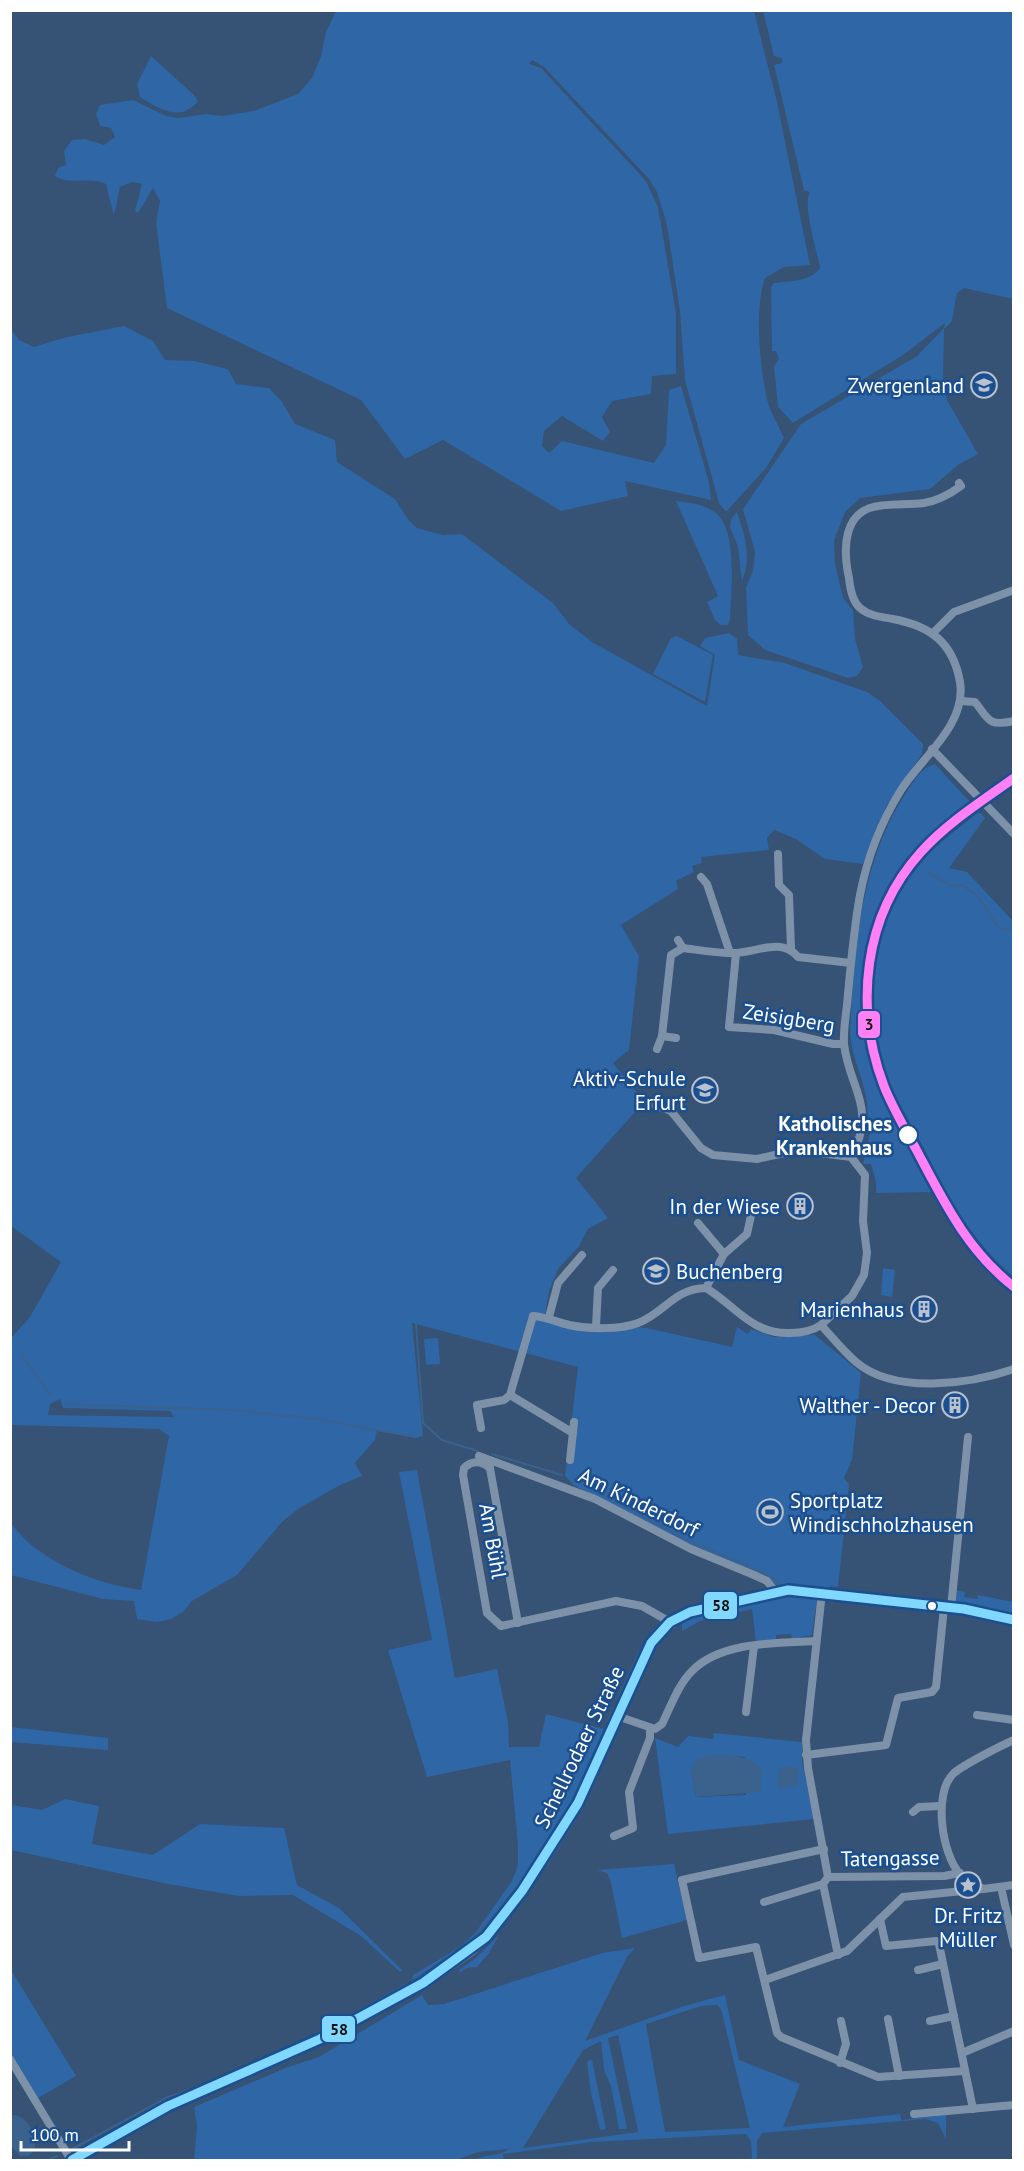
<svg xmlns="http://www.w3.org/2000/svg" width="1024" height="2171" viewBox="0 0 1024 2171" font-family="'PT Sans',sans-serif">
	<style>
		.green { fill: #2f66a5; fill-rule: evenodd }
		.water { fill: #3b618d }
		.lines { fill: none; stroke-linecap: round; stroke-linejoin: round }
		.stream { stroke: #3b618d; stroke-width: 2 }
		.street { stroke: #7d92a8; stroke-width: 8 }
		.secondary { stroke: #798da4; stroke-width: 12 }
		.bus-1-casing { stroke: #1b4f8f; stroke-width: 14 }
		.bus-1 { stroke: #80d8ff; stroke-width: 9 }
		.tram-1-casing { stroke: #1b4f8f; stroke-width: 14 }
		.tram-1 { stroke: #ff80f4; stroke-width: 9 }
		.stop-dot { fill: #fff; stroke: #1b4f8f; stroke-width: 2 }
		.labels { text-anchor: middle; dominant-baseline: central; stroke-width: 5; stroke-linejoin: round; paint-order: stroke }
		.poi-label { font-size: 21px; fill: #fff; stroke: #1b4f8f; text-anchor: end }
		.street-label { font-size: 21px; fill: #fff; stroke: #1b4f8f }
		.stop-label { font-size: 21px; font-weight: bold; fill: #fff; stroke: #1b4f8f; text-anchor: end }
		.line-badge { stroke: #1b4f8f; stroke-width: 2 }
		.pale-badge-label { font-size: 16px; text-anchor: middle; font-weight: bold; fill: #111 }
	</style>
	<rect width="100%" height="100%" fill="#365274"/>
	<g class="green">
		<path d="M336,11h418l23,91 33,163 -26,2 -19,11c-11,32 -5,88 2,121 3,13 12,27 17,39l-18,30 -40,44 -7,-9 -34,-123 -5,-68 -13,-87 -10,-33 -8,-13 -105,-112 -12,-7 -3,4 12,4 105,113 12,26 18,106v61l-24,2 -1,18 -39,7 -10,16 8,15 -7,9 -41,-25 -18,15 -2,15 7,7 13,-12 92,22 12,-18 3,-55 12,-4 28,96 2,18 -86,-19 3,15 -67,15 -118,-71 -38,19 -44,-59 -194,-92 -11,-86 4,-21 -7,-13 -15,25 -3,-2 7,-27 -10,-2 -12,5 -6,29 -8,-32c-17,-8 -36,2 -51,-8l3,-8 8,-3 -2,-14 8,-11 13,-1 19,6 11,-8 -4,-9 -11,-2 -4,-12 4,-9 33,-5 33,16 12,2 28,-4 16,2 32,-5 44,-17 14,-16 9,-22 5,-24z"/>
		<path d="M763,11h250v288l-49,-11 -7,5 -5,28 -8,8 -1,51 4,20 31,54 -20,11 -28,24 -70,9 -15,14 -11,29 1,22 8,35 10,12 2,29 8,28 -6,9 -9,2 -83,-28 -17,-15 -2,-48 7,-16 2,-19 -12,-43 58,-85 116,-68 27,-28 1,-5 -42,32 -110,68 -15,-16 -4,-41 5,-7 -3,-8h-4l-1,-64 3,-4c16,-2 36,-1 46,-15 -3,-17 -18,-63 -10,-76l-6,-2 -30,-125 8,-2v-5l-8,-2z"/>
		<path d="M151,56l43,39 4,6c-18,22 -38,8 -58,-4l-3,-13z"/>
		<path d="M124,326l29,15 12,19 29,1 34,8 8,15 33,4 13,14 13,22 40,16 2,22 58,37 12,19 10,10 26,7 19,-1 91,69 16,21 23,18 115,64 8,-51 -15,-9 5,-8 24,-5 8,6 1,16 47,8 82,29 13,9 43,43 -1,10 -35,51 -12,26 -12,33 -38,-5 -29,-20 -22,-9 -7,8 2,12 -68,7 1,6 -10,3 2,6 -18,9 2,8 -57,36 18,31 -10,94 -16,13 31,39 -68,76 32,40 -20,11 -9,17 -21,23 -9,22 -5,29 103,8 85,19 5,-20 11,7 3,-5 23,8 41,-2 46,38 -9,87 -8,18 5,6 -11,103 -8,-1 -1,4 -50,-3 -12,-11 -82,-34 -112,-57 -8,-9 13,-109 -166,-44 11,113 -7,2 -39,-7 -2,9 -20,23 7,13 -24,10 -40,23 -16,13 -45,53 -45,26 -9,11 -12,7 -14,3 -20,-3 -3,-18 -31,-2 -92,-24v-51c6,6 12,14 19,20 33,26 70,40 111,46l28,-154 -10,-7 -148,-4v-87l19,-21 31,-55 -50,-36 -1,-898 9,12 15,7 29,-9zM60,1399l3,9 107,3 4,6 -126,-2 2,-11z"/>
		<path d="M676,501c14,2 29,3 40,12 22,18 15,80 14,106l-2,6h-7l-6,-5 -8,-18 11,-6z"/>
		<path d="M737,512c8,24 15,45 5,69l-4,-34 -8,-20 1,-8z"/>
		<path d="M677,636l36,19 -8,47 -52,-28 18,-36z"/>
		<path d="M935,764l35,38c-20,18 -43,34 -60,55 -53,67 -60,151 -31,229 13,37 36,72 54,106l-57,1v-12l-5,-17h-8l8,-35c-5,-8 -3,-17 -4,-27 -4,-24 -15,-44 -17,-69 4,-81 10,-171 56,-240 8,-12 14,-25 29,-29z"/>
		<path d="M979,812l6,6 -36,50 18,4 46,49v355c-43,-36 -65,-80 -90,-129 -13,-24 -27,-48 -37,-74 -26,-72 -14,-156 38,-214 16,-18 36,-32 55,-47z"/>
		<path d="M883,1268l12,2 -3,27 -11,-2z"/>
		<path d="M438,1338l2,26 -14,1 -2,-26z"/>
		<path d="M417,1470l38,208 42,-9 11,53 1,25h30l7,-33 58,15 -30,68 -42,68 -29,40 -38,41 -53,34 1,-5 47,-28 16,-15 36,-51 6,-16v-19l-8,-86 -83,17 -39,-127 44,-10 -33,-168z"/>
		<path d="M955,1590l10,2 -1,5 13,2 1,-4 35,7v12l-60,-13z"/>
		<path d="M801,1596l16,2 -5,37 -20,4 -1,-5 -15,1v5l-20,2 -4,-33 -52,12 -18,10v-9c36,-14 80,-24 119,-26z"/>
		<path d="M11,1727l97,11v12l-97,-8z"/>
		<path d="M714,1733l88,9v20l12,57 -146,15 -13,-96 23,9 10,-11 25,3zM709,1755l36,2 1,38 -50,2 -5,-28z"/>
		<path d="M65,1799l34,7 -7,38 61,11 47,-31 84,4 13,57 42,23 63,62 -2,2 -39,-36 -68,-41 -54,1 -71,-12 -157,-34v-45l31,5z"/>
		<path d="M674,1864l13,56 -65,18 -11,-56 -4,-9 -10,-3z"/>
		<path d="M499,1935l-10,18 -12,14 -11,1 -6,5 -1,-3 17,-12z"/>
		<path d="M635,1948l-8,9 -42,84 99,-35 41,-11 14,65 61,24 -17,43 117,-13 1,6 45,-5v24l-8,-16 -13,-4 -163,14 -5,8v19h-5l-1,-18 -5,-8 -154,8 -89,12 1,6h-36l34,-7 7,-4 -31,3 -22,8h-262l3,-35 -3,-18 94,-40 31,-10 103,-62 6,10 16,-1 158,-51zM717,2005l4,4 29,119 -85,4 -19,-108 55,-18zM618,2035l20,97 -115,16 60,-98 18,-9 3,29 7,16 8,43h8l-19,-91z"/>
		<path d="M11,1970l65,106 -38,22 -27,-45z"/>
		<path d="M589,2060h3l14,69 -6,1 -9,-37 -4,-31z"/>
	</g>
	<g class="water">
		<path d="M709,1755c20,0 38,-1 53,14l-2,23 -64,5 -5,-28 6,-10z"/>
		<path d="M779,1767h19v19l-20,2z"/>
		<path d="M15,2115c14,3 23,22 19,36l-6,5h-8l-9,-10v-30z"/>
	</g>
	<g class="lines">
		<g class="stream">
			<path d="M928,873l24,13 10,-1 16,11 21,32 15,3"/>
			<path d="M416,1324l7,99 19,17 36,11"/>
			<path d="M22,1356l28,38"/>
			<path d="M66,1404l165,6 86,9 98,18"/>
			<path d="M492,1454l70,21"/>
			<path d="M573,1478l115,63"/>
			<path d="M694,1543l71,30 16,11"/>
			<path d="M670,1630l6,-3"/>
			<path d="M618,1699l21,-46 19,-28"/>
			<path d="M608,1721l6,-13"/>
			<path d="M600,1740l4,-9"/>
			<path d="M585,1803l28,-63"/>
			<path d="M547,1864l35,-56"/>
			<path d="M465,1947l26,-27 39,-51"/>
			<path d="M412,1981l21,-12"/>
			<path d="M313,2036l92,-51"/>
			<path d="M237,2082l74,-33"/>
			<path d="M74,2148l94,-51 21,-7"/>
			<path d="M48,2160l9,-4"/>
		</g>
		<g class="street">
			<path d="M934,632l20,-20 60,-22"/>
			<path d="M960,701l15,1c14,17 12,25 39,19"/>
			<path d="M932,749l82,85"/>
			<path d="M778,854l1,31 10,10 2,54"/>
			<path d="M701,877l6,7 23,69"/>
			<path d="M678,940l5,8c16,2 32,5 48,5 24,1 49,-17 67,4l53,6"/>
			<path d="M736,953l-7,74 45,3 59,14h11"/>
			<path d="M662,1036l14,2"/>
			<path d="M657,1049l5,-13 9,-81 12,-7"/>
			<path d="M851,1157c27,-50 -2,-68 -7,-113 -1,-16 3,-34 4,-50 3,-33 6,-66 12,-99 7,-37 21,-73 41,-105 20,-32 66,-65 59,-108 -7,-40 -30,-56 -67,-63 -11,-2 -24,-3 -33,-11 -8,-7 -10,-20 -11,-30 -3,-14 -5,-30 -1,-45 10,-37 47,-26 76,-30 13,-2 26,-9 37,-17l-2,-3"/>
			<path d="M698,1223l26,31"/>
			<path d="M706,1288l18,-34 23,-20 6,-28"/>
			<path d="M549,1317l9,-34 24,-28"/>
			<path d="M821,1325c11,12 22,26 35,37 39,33 114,22 158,7"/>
			<path d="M596,1326l2,-38 15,-18"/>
			<path d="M510,1395l63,38"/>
			<path d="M481,1428l-4,-23 27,-5 6,-5 23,-79c14,1 23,6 36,9 19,4 51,5 69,-2 27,-10 35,-34 68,-35 30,18 45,46 84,45 11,0 22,-2 31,-8l31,-29 12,-21 3,-22 -4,-32 2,-46 -14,-18 -54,-7 -40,9 -44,-4 -12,-7 -30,-37 -18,-7"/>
			<path d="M479,1456l116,43 96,50 63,26 13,6 9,11"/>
			<path d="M570,1460l4,-38"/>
			<path d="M489,1463l29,160"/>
			<path d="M490,1468c-8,-7 -18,-8 -26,0l-1,7 24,138 14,13 115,-25 26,5 28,16"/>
			<path d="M822,1592l-16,148 2,28 20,109"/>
			<path d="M951,1608l17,-171"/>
			<path d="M746,1712l8,-66"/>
			<path d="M977,1715l37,5"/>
			<path d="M617,1716l38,13 7,-5c9,-18 16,-39 30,-53 29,-30 86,-28 124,-30"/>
			<path d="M1014,1740c-12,5 -53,26 -61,34 -20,20 -11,81 7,100 7,6 15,10 23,15l31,-4"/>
			<path d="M806,1755l80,-10 12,-47 34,-6 4,-5 8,-80"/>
			<path d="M913,1812l6,-5 21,-1"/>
			<path d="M614,1836l19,-8 -4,-36 21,-54v-9"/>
			<path d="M824,1849l-142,31 17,78 57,-11 21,86 4,4 97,40 87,-6"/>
			<path d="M1001,1887l13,58"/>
			<path d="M764,1902l59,-18"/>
			<path d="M880,1919l6,27 50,-5 3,3 34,165"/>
			<path d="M838,1955l-15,-71 5,-7 116,-1 16,-3 1,18"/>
			<path d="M918,1970l25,-6"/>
			<path d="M765,1980l82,-29 56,-54 80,-8"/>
			<path d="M888,2019l11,57"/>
			<path d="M930,2021l24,-5"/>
			<path d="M962,2053l52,-22"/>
			<path d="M10,2059l61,101"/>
			<path d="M840,2063l6,-19 -5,-23"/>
			<path d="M914,2114l100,-9"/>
		</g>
		<path class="secondary" d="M72,2160l96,-54 152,-67 103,-56 48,-33 15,-13 36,-46 56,-88 73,-160 19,-21 20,-10 98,-22 176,19 50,11"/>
		<g class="bus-1-casing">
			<path id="bus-1" d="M72,2160l96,-54 152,-67 103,-56 63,-46 36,-46 56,-88 73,-160 19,-21 20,-10 98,-22 176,19 50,11"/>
		</g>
		<use href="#bus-1" class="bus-1"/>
		<g class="tram-1-casing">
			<path id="tram-1" d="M1014,778c-32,23 -67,45 -93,74 -58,64 -67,155 -37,234 9,23 22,44 33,65 27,51 50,99 97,136"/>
		</g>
		<use href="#tram-1" class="tram-1"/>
	</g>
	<defs>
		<g id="school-ring" transform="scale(1.35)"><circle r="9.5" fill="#1b4f8f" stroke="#b9c2ce" stroke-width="1.5"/><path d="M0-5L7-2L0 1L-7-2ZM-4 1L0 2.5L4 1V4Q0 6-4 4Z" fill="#b9c2ce"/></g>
		<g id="building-ring" transform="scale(1.35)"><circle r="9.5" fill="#1b4f8f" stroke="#b9c2ce" stroke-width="1.5"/><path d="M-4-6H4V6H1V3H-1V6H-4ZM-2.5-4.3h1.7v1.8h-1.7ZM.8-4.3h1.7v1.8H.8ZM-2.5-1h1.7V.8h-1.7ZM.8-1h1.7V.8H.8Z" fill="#b9c2ce"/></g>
		<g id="stadium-ring" transform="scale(1.35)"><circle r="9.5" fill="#1b4f8f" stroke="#b9c2ce" stroke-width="1.5"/><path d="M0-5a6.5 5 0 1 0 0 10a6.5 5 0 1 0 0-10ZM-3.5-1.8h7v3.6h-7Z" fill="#b9c2ce"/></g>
		<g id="sight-ring" transform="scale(1.35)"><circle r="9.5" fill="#1b4f8f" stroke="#b9c2ce" stroke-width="1.5"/><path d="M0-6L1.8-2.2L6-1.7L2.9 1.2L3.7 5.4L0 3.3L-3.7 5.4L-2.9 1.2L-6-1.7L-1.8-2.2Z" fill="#b9c2ce"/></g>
	</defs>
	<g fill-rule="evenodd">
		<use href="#school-ring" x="984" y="385"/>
		<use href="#school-ring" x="705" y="1090"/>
		<use href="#building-ring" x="800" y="1206"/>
		<use href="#school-ring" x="656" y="1271"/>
		<use href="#building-ring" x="924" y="1309"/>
		<use href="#building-ring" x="955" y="1405"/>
		<use href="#stadium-ring" x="770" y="1512"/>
		<use href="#sight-ring" x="968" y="1885"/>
	</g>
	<g class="stop-dot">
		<circle cx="908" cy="1135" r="10"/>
		<circle cx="932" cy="1606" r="5"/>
	</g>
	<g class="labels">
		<g class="poi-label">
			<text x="964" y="385">Zwergenland</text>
			<text x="686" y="1078">Aktiv-Schule<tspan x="686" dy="24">Erfurt</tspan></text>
			<text x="780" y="1206">In der Wiese</text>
			<text x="676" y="1271" text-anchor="start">Buchenberg</text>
			<text x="904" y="1309">Marienhaus</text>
			<text x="936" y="1405">Walther - Decor</text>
			<text x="790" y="1500" text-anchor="start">Sportplatz<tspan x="790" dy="24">Windischholzhausen</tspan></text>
			<text x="968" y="1915" text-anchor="middle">Dr. Fritz<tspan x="968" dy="24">Müller</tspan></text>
		</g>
		<g class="street-label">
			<text transform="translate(789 1018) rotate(9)">Zeisigberg</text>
			<text transform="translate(639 1502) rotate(26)">Am Kinderdorf</text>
			<text transform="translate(493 1541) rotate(80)">Am Bühl</text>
			<text transform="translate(579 1747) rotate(-64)">Schellrodaer Straße</text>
			<text transform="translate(890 1858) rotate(-1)">Tatengasse</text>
		</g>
		<g class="stop-label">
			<text x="892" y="1123">Katholisches<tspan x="892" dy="24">Krankenhaus</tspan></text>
		</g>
	</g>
	<g class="line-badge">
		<rect x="857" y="1010" width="24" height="29" rx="6" fill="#ff80f4"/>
		<rect x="703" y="1591" width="35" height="29" rx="6" fill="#80d8ff"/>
		<rect x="321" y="2015" width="35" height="28" rx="6" fill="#80d8ff"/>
	</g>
	<g class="pale-badge-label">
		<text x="869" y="1030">3</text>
		<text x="721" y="1611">58</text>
		<text x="339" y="2035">58</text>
	</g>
	<rect width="1024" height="2171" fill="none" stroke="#ffffff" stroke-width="24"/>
	<path d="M21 2141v9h108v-9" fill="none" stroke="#ffffff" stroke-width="3"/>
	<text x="30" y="2141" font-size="18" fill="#ffffff" stroke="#1b4f8f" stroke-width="4.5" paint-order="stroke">100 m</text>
</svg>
